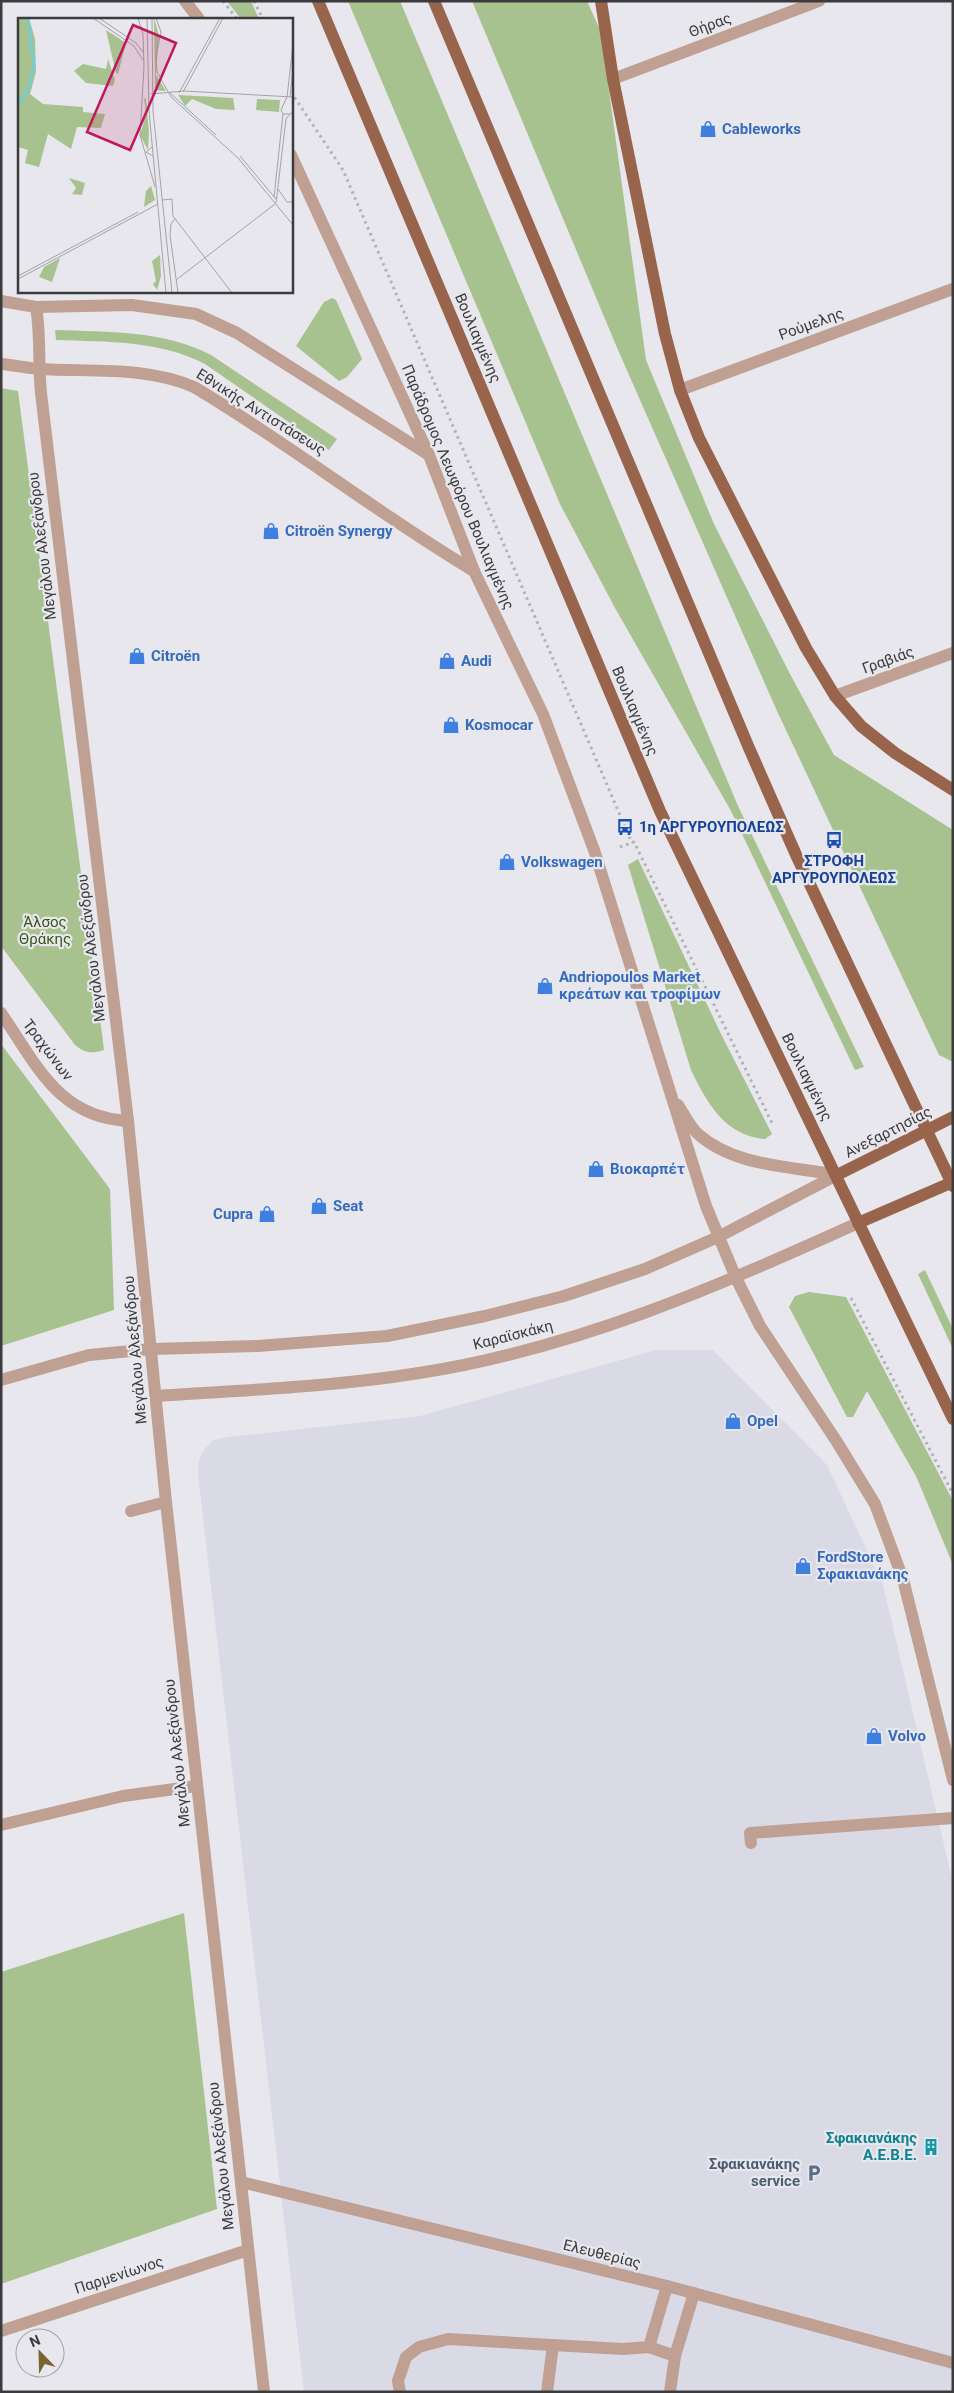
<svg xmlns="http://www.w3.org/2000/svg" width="954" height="2393" viewBox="0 0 954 2393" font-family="Roboto,sans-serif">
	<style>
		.built { fill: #dadae7 }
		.green { fill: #a7c28f }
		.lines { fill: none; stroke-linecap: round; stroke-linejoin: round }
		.path { stroke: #b1b1b6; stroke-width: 3; stroke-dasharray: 2.5 4; stroke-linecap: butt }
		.minor { stroke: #bfa093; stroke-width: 12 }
		.major { stroke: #99644c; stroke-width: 12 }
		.labels { text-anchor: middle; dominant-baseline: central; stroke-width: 4.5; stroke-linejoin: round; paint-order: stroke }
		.street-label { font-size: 15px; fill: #3b3b3d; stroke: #e7e7ed }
		.shop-label { font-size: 15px; font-weight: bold; fill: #366cbe; stroke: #e7e7ed; text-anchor: start }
		.transit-label { font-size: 15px; font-weight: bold; fill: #164399; stroke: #e7e7ed; text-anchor: start }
		.park-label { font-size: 15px; fill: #385515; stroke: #e7e7ed }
		.culture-label { font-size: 15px; font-weight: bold; fill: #0d838f; stroke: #e7e7ed; text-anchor: end }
		.service-label { font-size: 15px; font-weight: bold; fill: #4e5e75; stroke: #e7e7ed; text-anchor: end }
		.inset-river { fill: none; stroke: #71cedb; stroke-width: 2.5 }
		.inset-road { fill: none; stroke: #a2a2a7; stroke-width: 1 }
		.view { fill: #c2185b; fill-opacity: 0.15; stroke: #c2185b; stroke-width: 2.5 }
		.inset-edge { fill: none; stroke: #3b3b3d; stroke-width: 2.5 }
	</style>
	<rect width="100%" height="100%" fill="#e7e7ed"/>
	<path class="built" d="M656,1350h57l114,115 56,120 70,298v509h-649l-106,-918 1,-13 5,-11 9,-10 15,-3 192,-21z"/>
	<g class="green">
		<path d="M227,1h24l8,18h-18z"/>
		<path d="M348,1h52l338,805 126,261 -9,3 -124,-259 -116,-203 -55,-104z"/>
		<path d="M472,1h115l14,31 45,328 68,164 76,150 44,81 119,75v232l-14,-7 -162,-344 -159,-361z"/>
		<path d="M332,298l4,2 26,59 -15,18 -8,4 -43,-35 28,-44z"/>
		<path d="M55,330c54,2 107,0 156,25l126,84 -8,11 -124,-86c-46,-24 -98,-22 -149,-24z"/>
		<path d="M1,388l17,3 85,651 1,8c-13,4 -19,3 -29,-5l-74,-99z"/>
		<path d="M638,859l83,175 51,100 -7,5c-40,-3 -58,-36 -74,-69l-63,-205z"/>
		<path d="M1,1044l109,145 4,121 -113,36z"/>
		<path d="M925,1270l28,59v20l-35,-75z"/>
		<path d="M809,1292l37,5 107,204v64l-37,-89 -49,-85 -14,26h-6l-58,-110 6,-11z"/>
		<path d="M184,1913l33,296 -216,75v-312z"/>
	</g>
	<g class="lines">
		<g class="path">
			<path d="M223,1l14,18"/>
			<path d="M254,1l9,18"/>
			<path d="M291,92l52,78 289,673"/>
			<path d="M620,847l14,-5 138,281"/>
			<path d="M851,1298l102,196"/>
		</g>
		<g class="minor">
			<path d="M185,1l14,18"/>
			<path d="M613,79l206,-78"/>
			<path d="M291,155l138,300 45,116 69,143 51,136 112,356 30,72 24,48 77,116 38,62 28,75 50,201"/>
			<path d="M1,301l35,6 96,-2 64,9 41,19 192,122"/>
			<path d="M36,307c5,29 2,57 5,86l87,728 38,381 98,890"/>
			<path d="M1,364c13,1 26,4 38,5 52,3 106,-3 155,18 96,57 184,127 280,184"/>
			<path d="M680,390l273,-101"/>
			<path d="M835,696l118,-43"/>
			<path d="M1,1013c36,52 57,104 127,108"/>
			<path d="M678,1105c6,9 12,22 20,29 37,33 93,32 139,41"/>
			<path d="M1,1380l88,-25 63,-6 106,-3 129,-10 98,-20 79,-20 81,-27 73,-32 119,-62"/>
			<path d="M156,1396c88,-6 176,-9 263,-23 156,-24 297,-86 439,-150"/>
			<path d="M131,1511l35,-9"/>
			<path d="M1,1825l122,-29 74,-10"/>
			<path d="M751,1843l-1,-10 203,-15"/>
			<path d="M241,2182l426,104 286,77"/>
			<path d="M1,2331l247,-81"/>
			<path d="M649,2347l26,9"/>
			<path d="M400,2392l-2,-11 8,-24 13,-10 29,-8 175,10 26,-2 18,-61"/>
			<path d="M547,2392l6,-47"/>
			<path d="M670,2392l5,-36 19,-63"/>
		</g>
		<g class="major">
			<path d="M318,1l342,810 293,608"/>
			<path d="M434,1l315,747 48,109 156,329"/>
			<path d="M601,1l12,78 52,255 15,56 19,48 107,210 29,48 26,30 34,27 58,37"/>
			<path d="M837,1175l116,-58"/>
			<path d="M858,1223l95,-41"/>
		</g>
	</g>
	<defs>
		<g id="shop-bare" transform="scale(1.35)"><path d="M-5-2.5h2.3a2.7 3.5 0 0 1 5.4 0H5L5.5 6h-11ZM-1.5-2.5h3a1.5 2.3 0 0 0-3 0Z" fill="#3f7fe0" stroke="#e7e7ed" stroke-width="2.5" paint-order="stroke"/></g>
		<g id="bus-bare" transform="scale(1.35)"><path d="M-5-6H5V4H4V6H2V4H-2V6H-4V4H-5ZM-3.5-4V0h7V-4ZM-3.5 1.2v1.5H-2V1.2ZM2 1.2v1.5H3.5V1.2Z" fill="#1a4fb4" stroke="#e7e7ed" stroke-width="2.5" paint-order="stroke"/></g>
		<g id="building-bare" transform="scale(1.35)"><path d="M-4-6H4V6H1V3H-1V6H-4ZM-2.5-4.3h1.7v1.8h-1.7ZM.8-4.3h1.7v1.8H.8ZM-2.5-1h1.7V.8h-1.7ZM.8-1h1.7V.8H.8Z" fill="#0f9aa8" stroke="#e7e7ed" stroke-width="2.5" paint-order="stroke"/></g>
		<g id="parking-bare" transform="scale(1.35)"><path d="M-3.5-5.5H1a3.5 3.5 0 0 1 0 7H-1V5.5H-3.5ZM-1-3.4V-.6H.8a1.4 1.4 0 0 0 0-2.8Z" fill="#5c6f8a" stroke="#e7e7ed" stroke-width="2.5" paint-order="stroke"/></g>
	</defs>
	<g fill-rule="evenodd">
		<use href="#shop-bare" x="708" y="129"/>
		<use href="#shop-bare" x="271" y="531"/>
		<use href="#shop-bare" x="137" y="656"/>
		<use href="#shop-bare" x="447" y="661"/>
		<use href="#shop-bare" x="451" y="725"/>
		<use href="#bus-bare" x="625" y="827"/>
		<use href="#bus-bare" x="834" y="840"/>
		<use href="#shop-bare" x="507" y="862"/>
		<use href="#shop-bare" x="545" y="986"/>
		<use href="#shop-bare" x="596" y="1169"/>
		<use href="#shop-bare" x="319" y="1206"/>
		<use href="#shop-bare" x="267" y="1214"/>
		<use href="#shop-bare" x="733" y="1421"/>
		<use href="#shop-bare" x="803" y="1566"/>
		<use href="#shop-bare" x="874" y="1736"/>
		<use href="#building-bare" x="931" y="2147"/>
		<use href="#parking-bare" x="814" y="2173"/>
	</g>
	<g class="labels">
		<g class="street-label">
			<text transform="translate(710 25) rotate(-21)">Θήρας</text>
			<text transform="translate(811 324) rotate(-20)">Ρούμελης</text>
			<text transform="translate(478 338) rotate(67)">Βουλιαγμένης</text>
			<text transform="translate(261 412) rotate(32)">Εθνικής Αντιστάσεως</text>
			<text transform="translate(458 487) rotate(67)">Παράδρομος Λεωφόρου Βουλιαγμένης</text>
			<text transform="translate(42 546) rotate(-97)">Μεγάλου Αλεξάνδρου</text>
			<text transform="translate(888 660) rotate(-20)">Γραβιάς</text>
			<text transform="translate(635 711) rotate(67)">Βουλιαγμένης</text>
			<text transform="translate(91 948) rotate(-97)">Μεγάλου Αλεξάνδρου</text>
			<text transform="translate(48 1050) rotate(53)">Τραχώνων</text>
			<text transform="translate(807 1077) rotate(64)">Βουλιαγμένης</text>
			<text transform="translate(888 1132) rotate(-27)">Ανεξαρτησίας</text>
			<text transform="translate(513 1335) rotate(-14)">Καραϊσκάκη</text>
			<text transform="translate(135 1350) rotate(-95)">Μεγάλου Αλεξάνδρου</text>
			<text transform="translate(177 1753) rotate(-96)">Μεγάλου Αλεξάνδρου</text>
			<text transform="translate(221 2156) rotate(-96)">Μεγάλου Αλεξάνδρου</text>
			<text transform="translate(602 2254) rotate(14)">Ελευθερίας</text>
			<text transform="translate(119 2275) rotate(-18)">Παρμενίωνος</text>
		</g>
		<g class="shop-label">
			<text x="722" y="129">Cableworks</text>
			<text x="285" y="531">Citroën Synergy</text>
			<text x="151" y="656">Citroën</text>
			<text x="461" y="661">Audi</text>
			<text x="465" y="725">Kosmocar</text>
			<text x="521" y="862">Volkswagen</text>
			<text x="559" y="977">Andriopoulos Market<tspan x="559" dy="17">κρεάτων και τροφίμων</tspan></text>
			<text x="610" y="1169">Βιοκαρπέτ</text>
			<text x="333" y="1206">Seat</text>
			<text x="253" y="1214" text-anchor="end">Cupra</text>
			<text x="747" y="1421">Opel</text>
			<text x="817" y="1557">FordStore<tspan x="817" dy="17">Σφακιανάκης</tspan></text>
			<text x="888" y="1736">Volvo</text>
		</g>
		<g class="transit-label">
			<text x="639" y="827">1η ΑΡΓΥΡΟΥΠΟΛΕΩΣ</text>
			<text x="834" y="861" text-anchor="middle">ΣΤΡΟΦΗ<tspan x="834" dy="17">ΑΡΓΥΡΟΥΠΟΛΕΩΣ</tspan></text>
		</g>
		<g class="park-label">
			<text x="45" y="922">Άλσος<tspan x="45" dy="17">Θράκης</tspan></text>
		</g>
		<g class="culture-label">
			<text x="917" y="2138">Σφακιανάκης<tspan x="917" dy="17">Α.Ε.Β.Ε.</tspan></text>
		</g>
		<g class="service-label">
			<text x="800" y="2164">Σφακιανάκης<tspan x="800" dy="17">service</tspan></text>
		</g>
	</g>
	<g transform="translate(18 18)">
		<rect width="275" height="275" fill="#e7e7ed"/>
		<path d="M0,0h11l6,21 1,33 -6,22 13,10 40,3v5l22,2 -4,14 -24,-1 -6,22 -23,-15 -9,33 -14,-4 3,-13 -10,-3zM136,0l5,18 -3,39 10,16 -11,-1zM88,12l20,13 -8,31 -2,-1zM90,41l7,21 -2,6 -27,-3 -12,-12 9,-7 23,5zM160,77l55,3 2,12 -19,-1 -24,-10 -7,7zM126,80l2,1 3,33 -1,18 -8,-15 6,-20zM239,81l23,1 -1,12 -23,-2zM51,160l16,5 -3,12 -10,-1 4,-6zM133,168l4,14 -11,7 2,-16zM142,237l1,21 -4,14 -4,-6 3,-3 -4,-20zM42,240l-8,24 -13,-5 5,-10z" fill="#a7c28f"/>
		<path class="inset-river" d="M0,88l10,-16 6,-24 -6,-48"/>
		<path class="inset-road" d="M75,0l41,28 9,14M81,0l37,25 7,9M120,0l5,16 1,33 -4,68 15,52M129,0l2,93 17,182M134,0l1,93 19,182M138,0l5,14 -5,24 1,16 14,25 67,61 55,67M275,27l-6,52 -6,13 2,4h8l2,-3M165,74l40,-74M152,75l46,42M161,75l41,-75M133,76l33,-3 109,6M272,79l3,-29M134,129l-6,5 7,4M222,138l36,43M260,171l9,13h6M256,179l9,-83M144,182l10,-1 1,17 59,77M258,185l10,-84 4,-5M157,201l-4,5 -1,11 8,58M0,258l120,-64M0,261l140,-75M158,262l99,-76"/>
		<path class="view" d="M115,7l43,18 -46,107 -43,-18z"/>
		<rect width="275" height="275" class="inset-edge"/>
	</g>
	<rect width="954" height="2393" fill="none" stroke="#3b3b3d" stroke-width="5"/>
	<g transform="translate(40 2353) rotate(337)"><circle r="24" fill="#e7e7ed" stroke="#a2a2a7"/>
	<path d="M0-4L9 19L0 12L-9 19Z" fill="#796534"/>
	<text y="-8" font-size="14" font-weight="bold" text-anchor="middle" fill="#3b3b3d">N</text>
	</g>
</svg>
